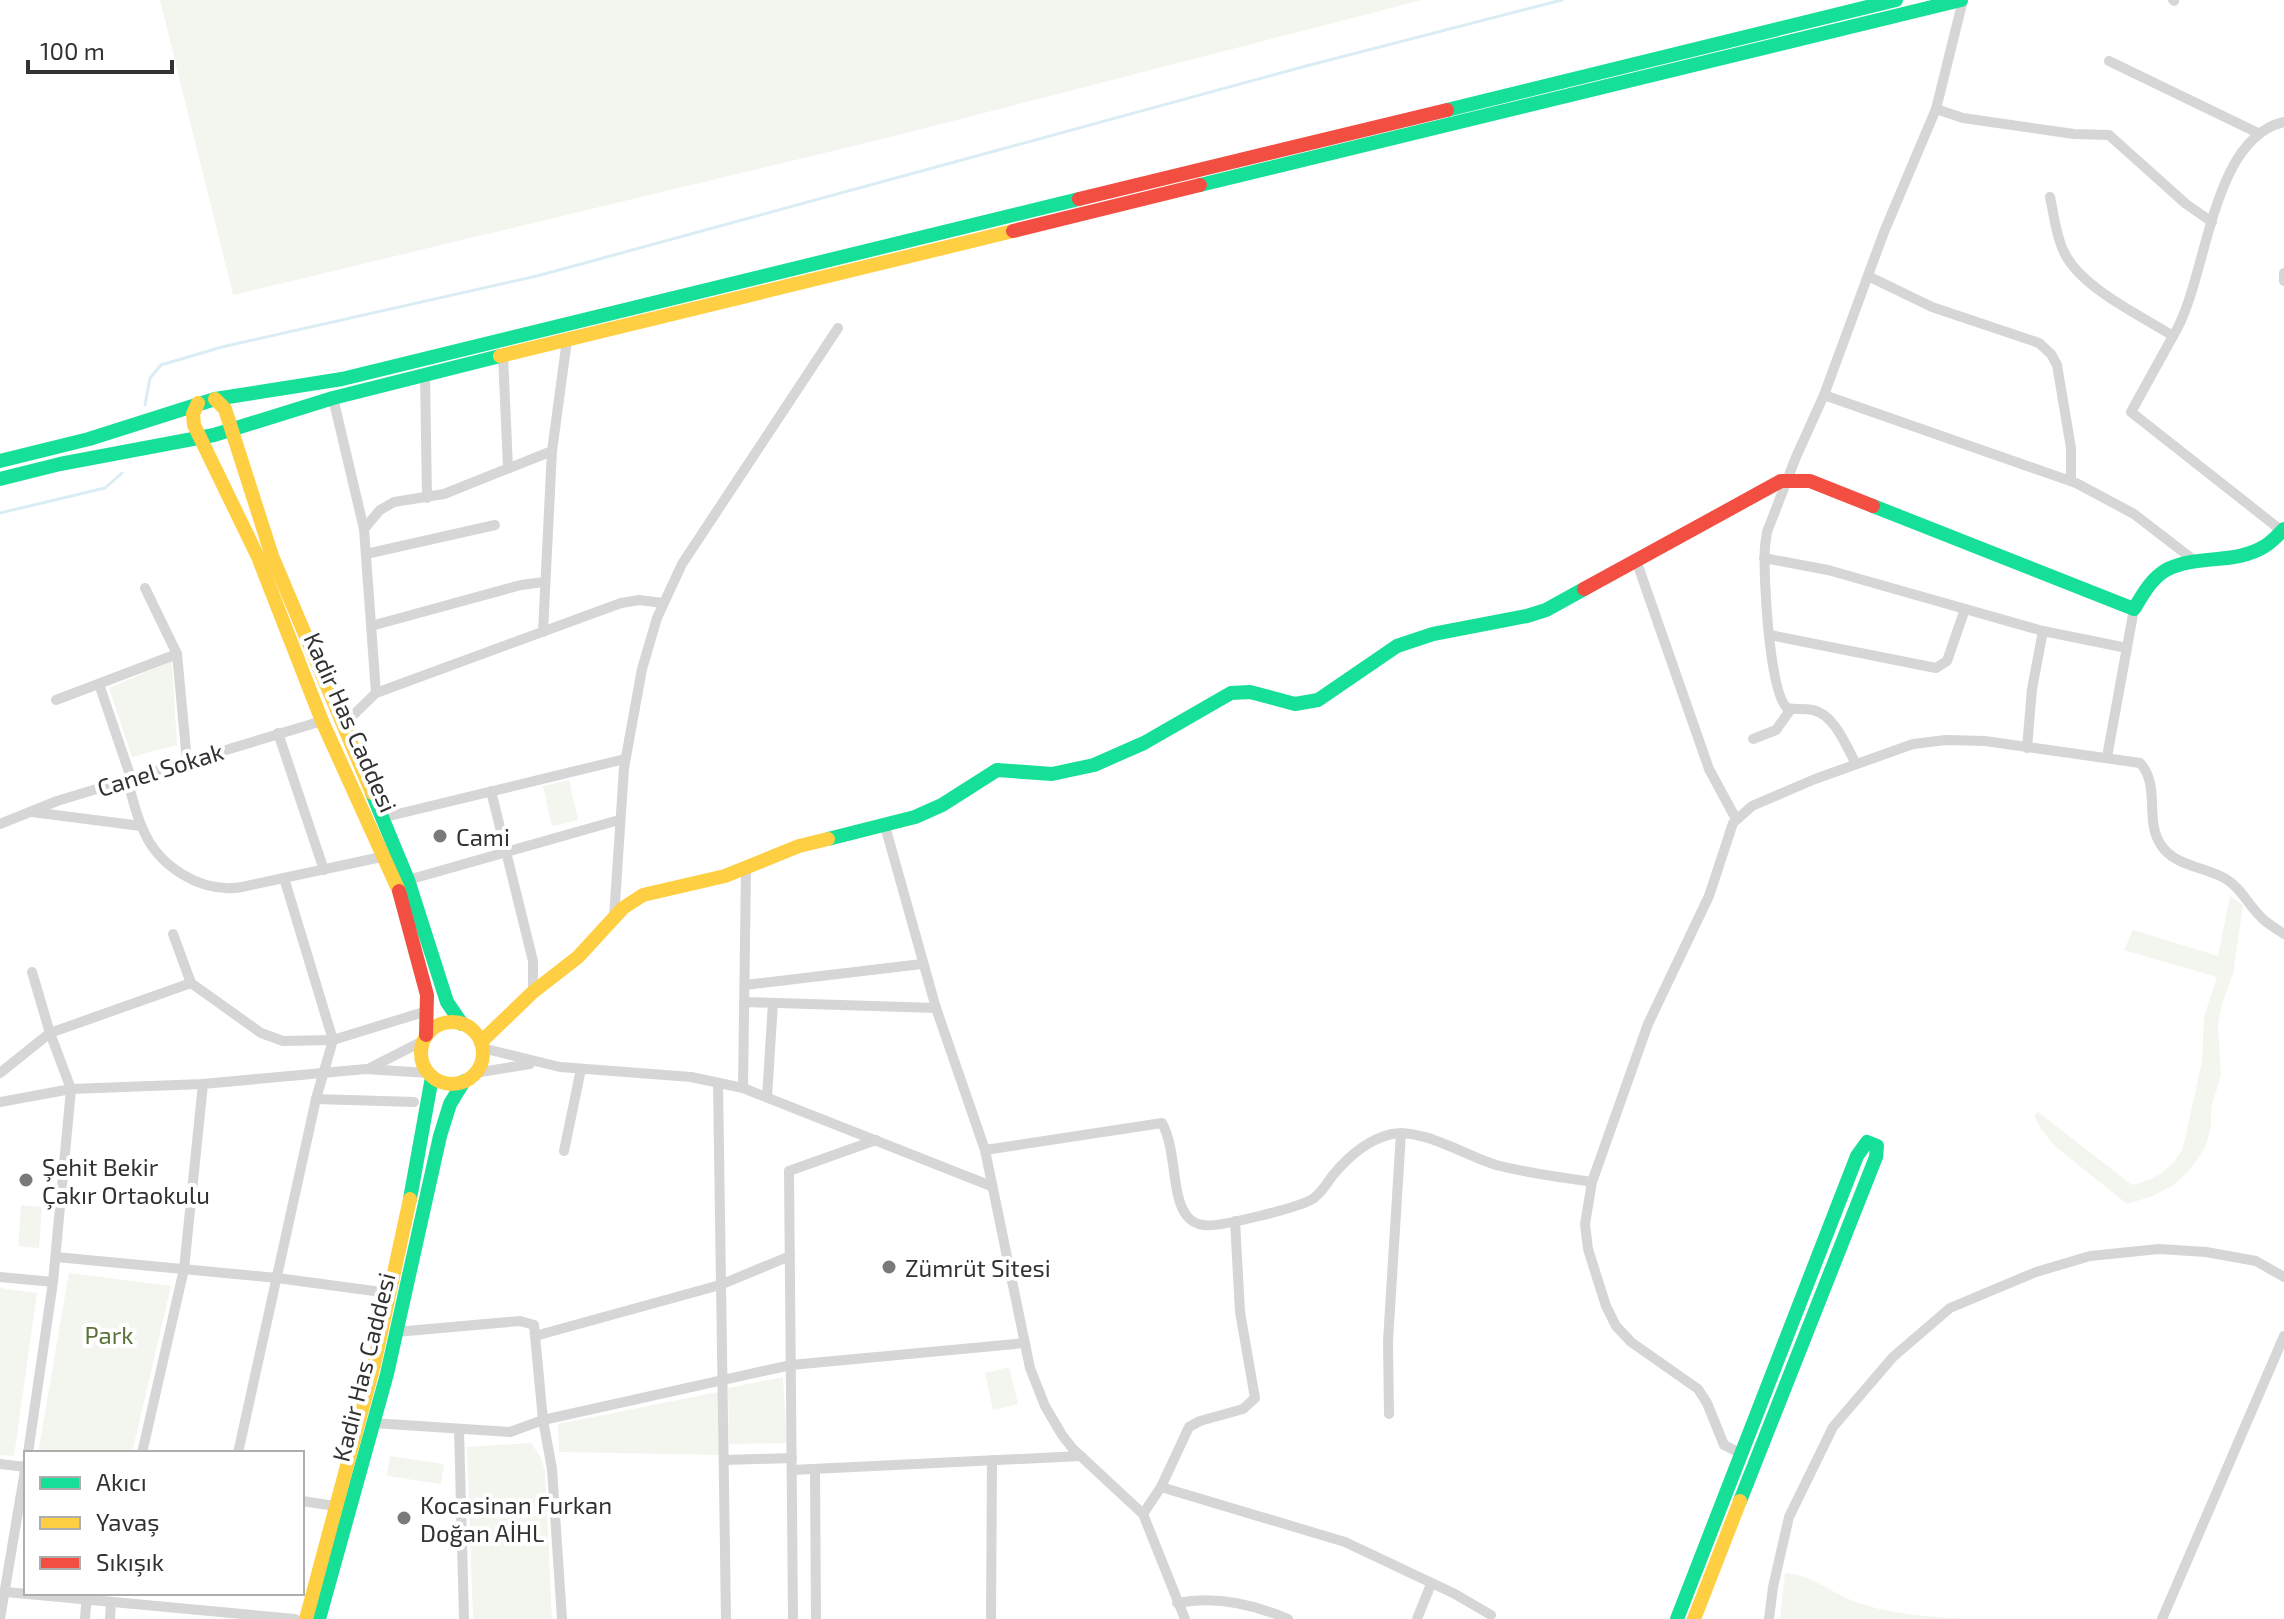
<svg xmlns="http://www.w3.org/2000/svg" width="2284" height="1619" viewBox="0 0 2284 1619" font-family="'Exo 2',sans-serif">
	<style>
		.green { fill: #f3f6ee }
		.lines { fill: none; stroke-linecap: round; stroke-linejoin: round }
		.stream { stroke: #dbedf4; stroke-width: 3 }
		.street { stroke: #d6d6d6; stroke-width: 10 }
		.fast { stroke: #16e098; stroke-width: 14 }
		.slow { stroke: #ffcf43; stroke-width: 14 }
		.jam { stroke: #f24e42; stroke-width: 14 }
		.poi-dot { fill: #7a7a7a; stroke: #fff; stroke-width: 3 }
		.labels { text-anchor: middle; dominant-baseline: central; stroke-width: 8; stroke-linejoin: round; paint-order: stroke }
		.street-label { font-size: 24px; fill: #323232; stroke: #fff }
		.poi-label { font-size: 24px; fill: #323232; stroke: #fff; text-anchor: start }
		.park-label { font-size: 24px; fill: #5a733a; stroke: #fff }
	</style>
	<rect width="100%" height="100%" fill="#fff"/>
	<g class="green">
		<path d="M160,0h1262l-535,138 -654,157z"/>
		<path d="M172,661l5,84 -45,12 -23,-69z"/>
		<path d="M569,780l9,40 -26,6 -9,-40z"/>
		<path d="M2230,896l13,9 -10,69 -11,29 -4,22 3,50 -10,33v19l-5,19 -17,25 -17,15 -22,11 -23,7 -71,-57 -15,-18 -7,-13 4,-4 94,73 17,-5 14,-8 12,-11 8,-13 19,-87 2,-44 13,-40 -93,-27 9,-20 85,26z"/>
		<path d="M21,1205l21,2 -3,41 -21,-2z"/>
		<path d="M69,1273l102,13 -39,167h-94z"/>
		<path d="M0,1288l37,5 -23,163 -14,-1z"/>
		<path d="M1009,1367l9,37 -25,6 -8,-37z"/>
		<path d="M783,1377l4,66 -58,1 -1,-56z"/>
		<path d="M718,1392l1,63 -160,-3 -1,-28z"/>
		<path d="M531,1443l10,15 4,13 7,148h-79l-6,-172z"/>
		<path d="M390,1456l54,8 -3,20 -54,-8z"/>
		<path d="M1785,1573c26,1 49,22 74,30 34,12 69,13 104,16h-183z"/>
	</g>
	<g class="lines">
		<g class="stream">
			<path d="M145,405l5,-27 11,-13 61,-18 315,-71 769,-210 256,-66"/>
			<path d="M0,513l105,-25 17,-15"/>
		</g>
		<g class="street">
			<path d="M2173,0l1,1"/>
			<path d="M2109,61l149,72"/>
			<path d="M1936,109l27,9 111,16 35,1 77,69 26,18"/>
			<path d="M2050,197c4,18 6,39 14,55 17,36 76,63 109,84 35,-55 36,-197 111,-214"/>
			<path d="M2284,273v8"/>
			<path d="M1868,276l64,31 107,36 12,11 6,11 14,83v33"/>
			<path d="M2173,336l-42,76 151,119"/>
			<path d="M503,355l5,113"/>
			<path d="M425,374l2,124"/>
			<path d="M1824,395l252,88 58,31 61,47"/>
			<path d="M333,398l31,131 12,164"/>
			<path d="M364,529l16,-19 14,-8 50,-8 108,-43"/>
			<path d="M366,554l129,-29"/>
			<path d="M1764,558l64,12 215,61 84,17"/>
			<path d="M1636,560l73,209 27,50"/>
			<path d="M145,588l32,66 10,107"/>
			<path d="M371,626l150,-41 23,-3"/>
			<path d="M543,632l9,-181 15,-111"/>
			<path d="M1770,635l166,33 11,-7 18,-52"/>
			<path d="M99,684l32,94"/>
			<path d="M56,700l121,-46"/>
			<path d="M343,725l33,-32 245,-90 18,-3 24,3"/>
			<path d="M278,733l46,137"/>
			<path d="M1753,739l23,-9 15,-21"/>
			<path d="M2027,748l5,-59 11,-58"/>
			<path d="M2107,757l27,-148"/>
			<path d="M1856,764c-10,-18 -21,-49 -43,-54 -9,-2 -17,0 -26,-2 -18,-17 -24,-134 -22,-162l2,-14 29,-75 28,-62 60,-163 52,-123 27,-109"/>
			<path d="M127,779c5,16 8,33 15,48 15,39 59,67 100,60l144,-31"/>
			<path d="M491,791l42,170v31"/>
			<path d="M32,812l109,14"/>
			<path d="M381,818l244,-59"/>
			<path d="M0,824l57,-23 265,-80"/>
			<path d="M885,826l51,182 49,142 45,218 15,38 17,29 11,14 70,65 42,105"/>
			<path d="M408,880l211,-60"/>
			<path d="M614,918l10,-150 18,-99 15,-51 25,-54 156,-236"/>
			<path d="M173,934l18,49"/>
			<path d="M745,985l177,-21"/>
			<path d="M744,1002l192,6"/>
			<path d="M482,1048l78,19 131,10 52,11 248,98"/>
			<path d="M368,1069l55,-28"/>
			<path d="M0,1073l50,-40 141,-50 70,50 22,8 50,-1 94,-29"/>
			<path d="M475,1073l55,-9"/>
			<path d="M718,1083l8,536"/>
			<path d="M743,1088l3,-220"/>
			<path d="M767,1097l6,-94"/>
			<path d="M316,1099l98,3"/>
			<path d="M0,1102l71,-13 132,-5 163,-15 62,4"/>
			<path d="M985,1150l177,-27c15,27 9,74 25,93 4,5 9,8 16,9 14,3 99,-18 111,-27 8,-6 13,-15 19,-23 15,-18 36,-36 59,-41 31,-6 74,22 104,31 31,8 64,12 96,17"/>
			<path d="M564,1151l17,-82"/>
			<path d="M56,1257l221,21 112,15"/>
			<path d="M0,1277l53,5"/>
			<path d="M396,1332l124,-11 14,4 9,95 9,49 10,150"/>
			<path d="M535,1336l185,-51 70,-29"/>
			<path d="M1389,1414l-1,-73 13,-208"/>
			<path d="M373,1423l137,9 33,-12 248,-55 234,-22"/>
			<path d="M459,1429l5,190"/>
			<path d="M28,1453l25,-171 18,-193 -21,-56 -18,-61"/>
			<path d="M142,1453l42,-184 19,-185"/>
			<path d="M238,1453l78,-354 17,-59 -49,-162"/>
			<path d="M1742,1454l-18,-9 -17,-42 -9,-14 -67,-47 -15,-16 -10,-20 -18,-57 -3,-25 7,-42 56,-158 61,-128 24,-73 19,-17 63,-27 98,-35 33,-4 39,1 155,22c21,23 4,57 21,82 13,21 45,22 65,34 15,9 21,24 33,36 6,8 17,13 25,19"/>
			<path d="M724,1460l68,-2"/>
			<path d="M0,1464l26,3"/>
			<path d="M815,1469l1,150"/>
			<path d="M792,1470l289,-14"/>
			<path d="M1161,1487l184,55 110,52 36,21"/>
			<path d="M302,1501l33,5"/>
			<path d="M1143,1514l18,-27 28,-60 11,-6 43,-12 12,-11 -15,-86 -5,-91"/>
			<path d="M6,1592l289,27"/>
			<path d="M1177,1603c37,-7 76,1 111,16"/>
			<path d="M0,1619l26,-155"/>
			<path d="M85,1619l2,-26"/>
			<path d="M110,1619l1,-17"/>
			<path d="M793,1619l-4,-448 87,-31"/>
			<path d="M991,1619l1,-159"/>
			<path d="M1417,1619l14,-35"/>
			<path d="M1769,1619l4,-32 16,-70 44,-90 60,-70 57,-49 86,-36 54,-16 69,-7 47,3 50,9 28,16"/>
			<path d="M2162,1619l122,-283"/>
		</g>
		<g class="fast">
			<path d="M1447,110l449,-110"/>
			<path d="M1200,185l761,-185"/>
			<path d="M0,461l89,-22 126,-40 127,-20 737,-180"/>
			<path d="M0,479l60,-15 154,-29 119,-37 167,-42"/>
			<path d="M1873,506l261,103c9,-15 17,-30 32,-39 31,-16 69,-5 99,-24 7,-4 13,-11 19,-17"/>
			<path d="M372,793l36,87 39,122 15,22"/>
			<path d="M828,839l87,-22 27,-12 55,-35 55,4 42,-9 50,-22 87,-50 19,-1 45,12 23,-4 79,-54 36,-12 94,-18 19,-6 38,-21"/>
			<path d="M410,1199l22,-122"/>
			<path d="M319,1619l68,-245 53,-238 10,-32 14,-23"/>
			<path d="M1677,1619l180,-463 10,-14 10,4 -1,11 -136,344"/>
		</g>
		<g class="slow">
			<path d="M500,356l513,-125"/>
			<path d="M215,399l10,10 47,147 100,237"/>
			<path d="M198,403l-5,11 1,11 64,132 64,164 77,170"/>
			<circle cx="452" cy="1053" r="31"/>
			<path d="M481,1042l52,-50 45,-35 45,-49 20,-13 82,-19 74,-30 29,-7"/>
			<path d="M306,1619l68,-254 36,-166"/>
			<path d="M1694,1619l46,-118"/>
		</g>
		<g class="jam">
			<path d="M1079,199l368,-89"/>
			<path d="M1013,231l187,-46"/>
			<path d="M1584,589l197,-108h29l63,25"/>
			<path d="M399,891l28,104 -1,40"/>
		</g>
	</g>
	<g class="poi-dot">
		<circle cx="440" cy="836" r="8"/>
		<circle cx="26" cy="1180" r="8"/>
		<circle cx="889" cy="1267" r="8"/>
		<circle cx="404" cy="1518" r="8"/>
	</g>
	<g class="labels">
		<g class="street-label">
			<text transform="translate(351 722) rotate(66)">Kadir Has Caddesi</text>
			<text transform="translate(160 769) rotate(-17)">Canel Sokak</text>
			<text transform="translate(363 1367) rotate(-76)">Kadir Has Caddesi</text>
		</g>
		<g class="poi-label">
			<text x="456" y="836">Cami</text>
			<text x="42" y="1166">Şehit Bekir<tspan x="42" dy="28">Çakır Ortaokulu</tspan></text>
			<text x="905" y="1267">Zümrüt Sitesi</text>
			<text x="420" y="1504">Kocasinan Furkan<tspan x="420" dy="28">Doğan AİHL</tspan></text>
		</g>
		<g class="park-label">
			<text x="109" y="1334">Park</text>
		</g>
	</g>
	<rect x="24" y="1451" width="280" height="144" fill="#ffffff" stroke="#adadad" stroke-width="2"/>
	<rect x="40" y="1477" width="40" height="12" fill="#16e098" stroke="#adadad" stroke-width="2"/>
	<text x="96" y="1491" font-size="24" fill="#323232">Akıcı</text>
	<rect x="40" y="1517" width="40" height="12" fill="#ffcf43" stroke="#adadad" stroke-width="2"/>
	<text x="96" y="1531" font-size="24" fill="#323232">Yavaş</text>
	<rect x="40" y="1557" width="40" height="12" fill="#f24e42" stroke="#adadad" stroke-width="2"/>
	<text x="96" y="1571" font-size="24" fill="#323232">Sıkışık</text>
	<path d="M28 60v12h144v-12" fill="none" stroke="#323232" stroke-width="4"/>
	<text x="40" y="60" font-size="24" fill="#323232" stroke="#ffffff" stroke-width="6" paint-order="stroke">100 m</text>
</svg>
